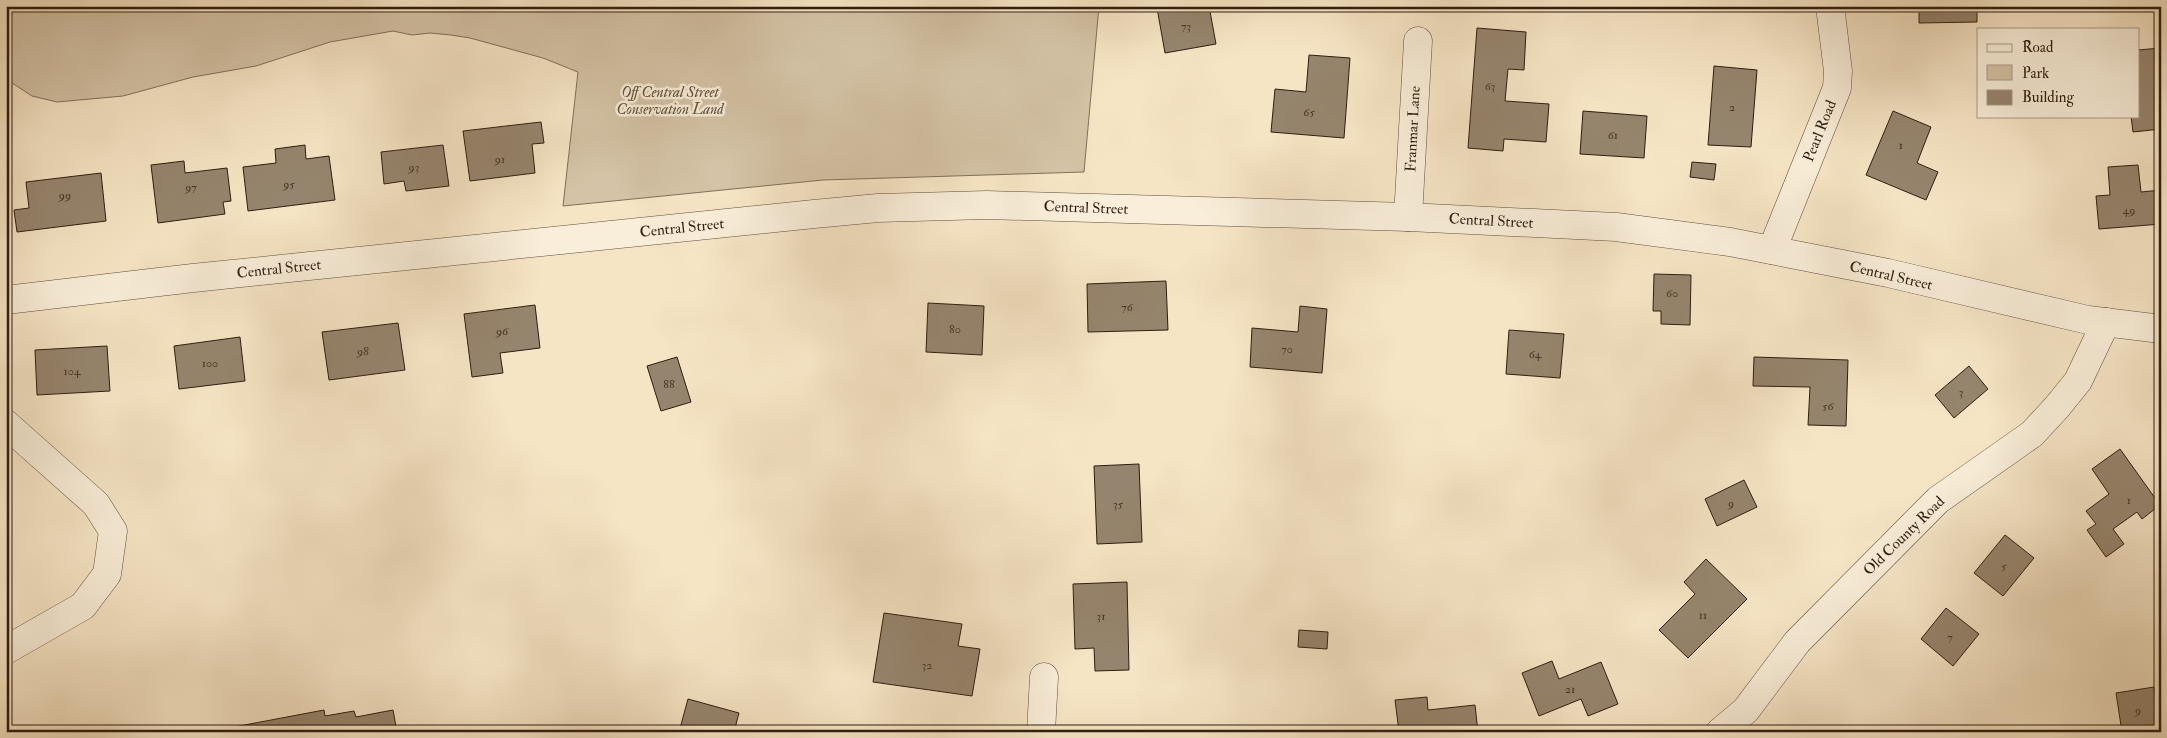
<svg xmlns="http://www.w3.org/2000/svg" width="2167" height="738" viewBox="0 0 2167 738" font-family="'IM FELL Double Pica',serif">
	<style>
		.green { fill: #d4c3a6; stroke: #82705b }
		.building { fill: #96856e; stroke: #2f1d10 }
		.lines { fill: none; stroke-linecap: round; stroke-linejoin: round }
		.minor-casing { stroke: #614f3d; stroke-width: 29 }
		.tertiary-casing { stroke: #614f3d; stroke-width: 29 }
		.minor { stroke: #f9eed9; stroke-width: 28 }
		.tertiary { stroke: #f9eed9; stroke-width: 28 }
		.labels { text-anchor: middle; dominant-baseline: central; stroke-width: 5; stroke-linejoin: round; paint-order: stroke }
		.number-label { font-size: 12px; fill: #493728 }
		.park-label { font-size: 15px; font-style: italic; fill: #614f3d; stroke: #f9eed9 }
		.street-label { font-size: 15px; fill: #2f1d10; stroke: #f9eed9 }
	</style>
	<rect width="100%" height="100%" fill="#f6e5c5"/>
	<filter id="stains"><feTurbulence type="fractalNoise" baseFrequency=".004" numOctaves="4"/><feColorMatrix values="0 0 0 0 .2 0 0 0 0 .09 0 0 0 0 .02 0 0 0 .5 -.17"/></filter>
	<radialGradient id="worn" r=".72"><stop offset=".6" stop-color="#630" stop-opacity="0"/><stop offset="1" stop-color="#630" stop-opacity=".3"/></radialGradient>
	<path class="green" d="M6,6h1093l-15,166 -261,8 -260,26 15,-134 -35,-14 -73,-20 -19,-3 -21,-2 -18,2 -19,-4 -63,11 -74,24 -63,11 -70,19 -66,6 -25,-6 -26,-17z"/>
	<g class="building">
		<path d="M1165,6h44l7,38 -51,9 -8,-45z"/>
		<path d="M1703,6h38l-38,4z"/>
		<path d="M1919,6h58v16l-58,1z"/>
		<path d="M1477,28l49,4 -2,38 -16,-1 -3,32 44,3 -3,38 -42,-3 -1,12 -35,-3z"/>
		<path d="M2161,48v81l-28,3 -2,-16h7v-66z"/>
		<path d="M1309,55l41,3 -6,80 -73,-6 4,-43 31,3z"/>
		<path d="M1714,66l43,4 -6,77 -43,-2z"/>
		<path d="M1583,111l64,5 -3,42 -64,-4z"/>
		<path d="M1893,111l38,16 -14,36 21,9 -12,28 -60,-25z"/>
		<path d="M541,122l3,21 -12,1 3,29 -65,8 -7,-50z"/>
		<path d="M305,145l1,14 23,-3 6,44 -87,11 -5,-44 33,-4 -1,-14z"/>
		<path d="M443,145l6,41 -43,5 -2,-10 -20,3 -3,-32z"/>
		<path d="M184,161l1,12 42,-5 4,33 -8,1 2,12 -67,9 -7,-58z"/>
		<path d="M1692,162l24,2 -2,16 -24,-3z"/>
		<path d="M2138,165l3,27 20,-2v34l-62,5 -3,-33 14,-1 -2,-28z"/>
		<path d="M101,173l5,48 -89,11 -3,-22 15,-2 -3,-26z"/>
		<path d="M1654,274l37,1 -1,50 -29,-1v-13h-8z"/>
		<path d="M1166,281l2,49 -80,2 -1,-48z"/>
		<path d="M928,303l56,3 -2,49 -56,-3z"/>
		<path d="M535,305l5,43 -40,5 3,20 -31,4 -8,-63z"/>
		<path d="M1300,306l27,3 -5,64 -72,-6 2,-39 46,4z"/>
		<path d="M398,323l7,47 -76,10 -7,-48z"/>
		<path d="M1509,330l55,4 -4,44 -54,-4z"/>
		<path d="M240,337l5,44 -66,8 -5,-43z"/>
		<path d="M107,346l3,45 -73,4 -2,-45z"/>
		<path d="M677,357l14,45 -30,9 -14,-45z"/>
		<path d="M1754,357l94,3 -2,66 -38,-1 2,-38 -57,-1z"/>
		<path d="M1969,366l19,23 -34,29 -19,-23z"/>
		<path d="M2120,449l40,56 -18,14 -5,-7 -24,17 11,15 -18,13 -19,-27 9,-6 -10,-13 23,-17 -17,-25z"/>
		<path d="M1139,464l3,78 -45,2 -3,-78z"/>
		<path d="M1744,480l13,27 -40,19 -12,-27z"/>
		<path d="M2005,535l29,23 -31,38 -29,-23z"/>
		<path d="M1706,559l41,40 -59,59 -29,-28 36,-36 -11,-12z"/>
		<path d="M1127,582l2,88 -34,1 -1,-23 -19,1 -2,-65z"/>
		<path d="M1946,608l33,26 -26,32 -32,-27z"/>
		<path d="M884,613l78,11 -4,22 22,3 -8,47 -99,-14z"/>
		<path d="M1299,630l29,2 -1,17 -29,-2z"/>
		<path d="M1552,661l7,18 42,-17 17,42 -30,12 -7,-17 -42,17 -17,-43z"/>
		<path d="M2154,687l7,44 -39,1 -6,-39z"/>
		<path d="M1427,697l1,13 47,-5 3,27h-79l-4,-32z"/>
		<path d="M688,699l51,14 -5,19h-55z"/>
		<path d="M324,710l1,6 29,-5 2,6 37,-7 4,22h-162l-1,-5z"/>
	</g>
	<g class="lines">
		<g class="minor-casing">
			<g id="minor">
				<path d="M1408,217l10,-176"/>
				<path d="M1772,250l65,-162 1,-17 -8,-65"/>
				<path d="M6,424l90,80 17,27 -6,43 -24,32 -77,44"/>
				<path d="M1041,732l3,-55"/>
				<path d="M1720,732l26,-22 51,-68 141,-142 94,-66 25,-27 21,-26 28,-59"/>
			</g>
		</g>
		<g class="tertiary-casing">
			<path id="tertiary" d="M6,300l187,-22 621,-64 64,-6 109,-3 421,12 208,10 114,15 158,31 200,47 73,9"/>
		</g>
		<use href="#minor" class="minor"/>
		<use href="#tertiary" class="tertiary"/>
	</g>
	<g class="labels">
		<g class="number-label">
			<text x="1186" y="26">73</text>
			<text x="1490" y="86">63</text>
			<text x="1732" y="107">2</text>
			<text x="1309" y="112">65</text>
			<text x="1613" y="135">61</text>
			<text x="1901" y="145">1</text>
			<text x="500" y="159">91</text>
			<text x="414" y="167">93</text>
			<text x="289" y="184">95</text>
			<text x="191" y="187">97</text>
			<text x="65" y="195">99</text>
			<text x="2129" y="210">49</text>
			<text x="1672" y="293">60</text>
			<text x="1127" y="307">76</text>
			<text x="955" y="329">80</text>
			<text x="502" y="331">96</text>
			<text x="1287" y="349">70</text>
			<text x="363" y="351">98</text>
			<text x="1535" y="354">64</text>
			<text x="210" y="363">100</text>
			<text x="72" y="371">104</text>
			<text x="669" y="384">88</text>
			<text x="1961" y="392">3</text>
			<text x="1828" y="406">56</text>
			<text x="2129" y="500">1</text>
			<text x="1731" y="503">9</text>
			<text x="1118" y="504">35</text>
			<text x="2004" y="566">5</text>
			<text x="1703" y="615">11</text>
			<text x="1101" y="616">31</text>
			<text x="1950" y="637">7</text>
			<text x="927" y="665">32</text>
			<text x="1570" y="689">21</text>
			<text x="2138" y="710">9</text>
		</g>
		<g class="park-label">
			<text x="670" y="92">Off Central Street<tspan x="670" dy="17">Conservation Land</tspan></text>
		</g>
		<g class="street-label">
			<text transform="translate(1413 129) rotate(-87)">Franmar Lane</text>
			<text transform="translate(1820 131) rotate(-68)">Pearl Road</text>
			<text transform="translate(1086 208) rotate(2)">Central Street</text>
			<text transform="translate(1491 221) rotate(3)">Central Street</text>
			<text transform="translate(682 228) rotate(-6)">Central Street</text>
			<text transform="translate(279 269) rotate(-6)">Central Street</text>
			<text transform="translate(1891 276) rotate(13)">Central Street</text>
			<text transform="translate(1904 536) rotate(-44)">Old County Road</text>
		</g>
	</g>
	<rect width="2167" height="738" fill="none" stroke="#f6e5c5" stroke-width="25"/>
	<rect x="8" y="8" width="2152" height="723" fill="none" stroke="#2f1d10" stroke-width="2.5"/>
	<rect x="12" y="12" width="2142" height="713" fill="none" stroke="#2f1d10"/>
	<rect x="1977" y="28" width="162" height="90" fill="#f9eed9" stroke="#a89a89"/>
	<rect x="1987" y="44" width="25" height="8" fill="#f9eed9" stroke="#a89a89"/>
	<text x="2022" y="52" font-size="15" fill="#2f1d10">Road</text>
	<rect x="1987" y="65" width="25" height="15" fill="#d4c3a6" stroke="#a89a89"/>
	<text x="2022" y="78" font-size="15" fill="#2f1d10">Park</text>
	<rect x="1987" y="90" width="25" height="15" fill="#96856e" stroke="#a89a89"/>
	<text x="2022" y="102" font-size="15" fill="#2f1d10">Building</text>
	<rect width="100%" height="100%" filter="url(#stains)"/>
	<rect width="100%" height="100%" fill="url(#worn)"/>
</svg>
